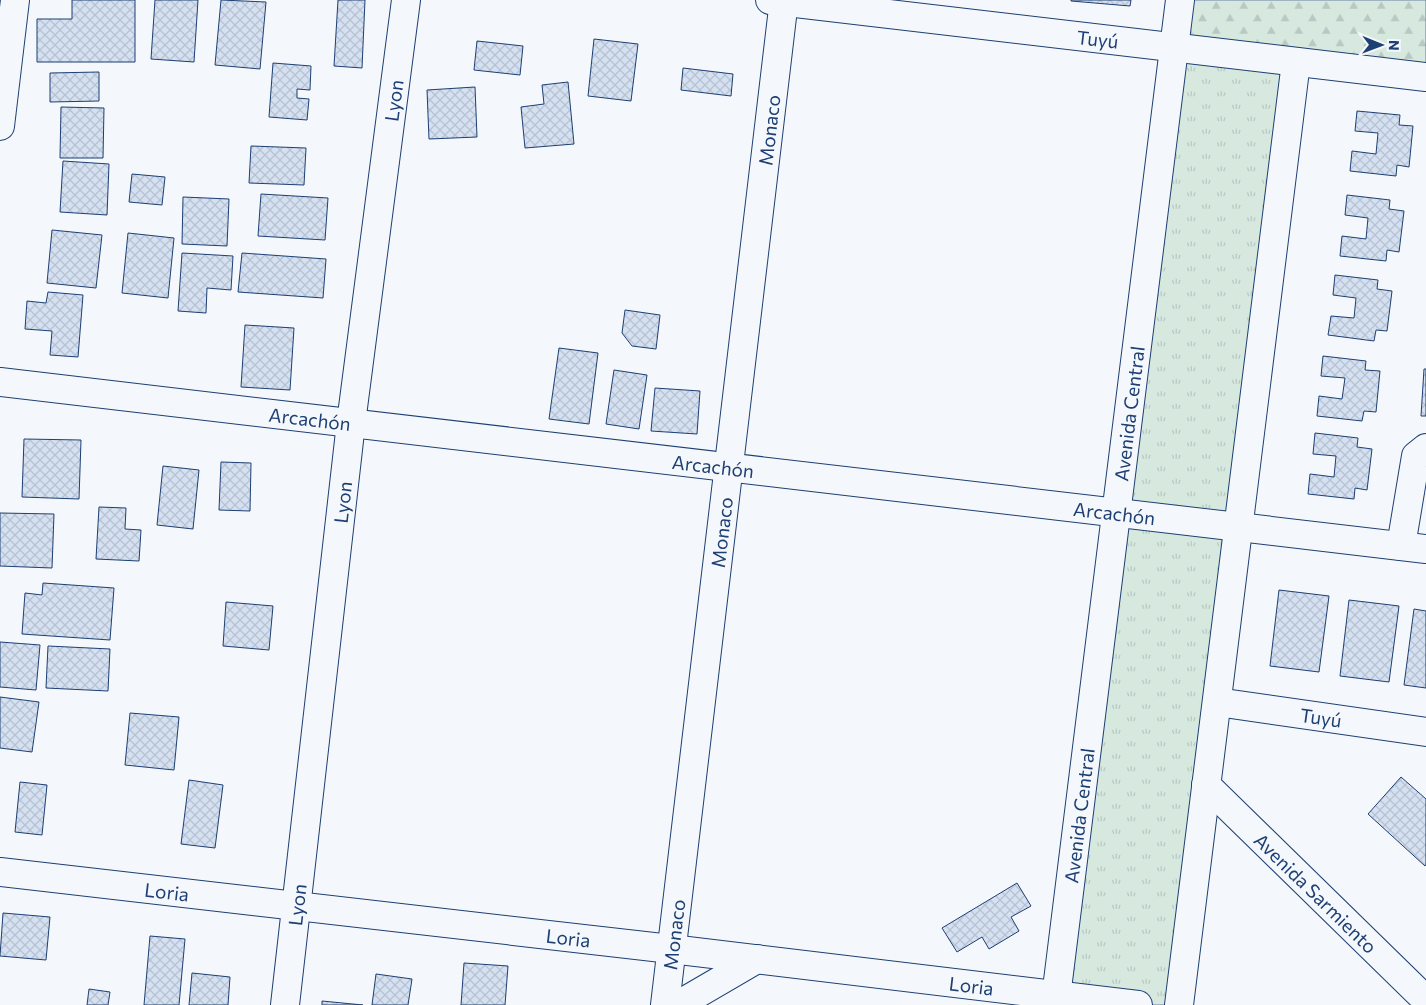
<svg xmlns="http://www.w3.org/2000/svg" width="1426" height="1005" viewBox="0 0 1426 1005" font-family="Commissioner,sans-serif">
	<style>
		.grass { fill: url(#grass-tufts); stroke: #687fa3 }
		.forest { fill: url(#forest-firs); stroke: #687fa3 }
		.building { fill: url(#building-cross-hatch); stroke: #1d3f73 }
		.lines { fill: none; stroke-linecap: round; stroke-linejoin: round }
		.minor-casing { stroke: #1d3f73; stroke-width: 30 }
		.minor { stroke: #f4f7fb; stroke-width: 28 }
		.labels { text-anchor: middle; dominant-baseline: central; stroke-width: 4; stroke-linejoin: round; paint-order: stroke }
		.street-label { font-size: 19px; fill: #1d3f73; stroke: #f4f7fb }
	</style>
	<defs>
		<pattern id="grass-tufts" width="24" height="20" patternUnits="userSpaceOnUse" patternTransform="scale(1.25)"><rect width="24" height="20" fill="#d7e8df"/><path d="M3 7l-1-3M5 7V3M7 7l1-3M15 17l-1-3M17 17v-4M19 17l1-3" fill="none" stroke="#b8c8c3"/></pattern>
		<pattern id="forest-firs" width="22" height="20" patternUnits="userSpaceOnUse" patternTransform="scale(1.25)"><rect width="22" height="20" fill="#d7e8df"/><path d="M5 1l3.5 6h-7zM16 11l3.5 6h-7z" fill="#b8c8c3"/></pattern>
		<pattern id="building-cross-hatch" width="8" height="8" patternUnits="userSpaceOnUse" patternTransform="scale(1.25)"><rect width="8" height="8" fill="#d5e0f0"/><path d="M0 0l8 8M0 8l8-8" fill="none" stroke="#b6c1d1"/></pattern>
	</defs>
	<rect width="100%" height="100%" fill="#f4f7fb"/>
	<path class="grass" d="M1173,48l123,14 -117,943h-124z"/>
	<path class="forest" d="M1167,0h259v77l-253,-29z"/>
	<g class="building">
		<path d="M72,0h63v62h-98v-43h35z"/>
		<path d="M155,0h43l-4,62 -43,-3z"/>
		<path d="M221,0l45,2 -6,67 -45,-4z"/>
		<path d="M338,0h27l-3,68 -28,-2z"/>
		<path d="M1071,0h60l-1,6 -59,-5z"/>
		<path d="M594,39l44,5 -7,57 -43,-5z"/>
		<path d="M477,41l46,5 -3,29 -46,-5z"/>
		<path d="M273,63l38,3 -1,24 -13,-1v9l12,1 -2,21 -38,-3z"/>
		<path d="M683,68l50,6 -2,22 -50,-6z"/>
		<path d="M99,72v29l-49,1v-29z"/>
		<path d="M568,82l6,62 -49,4 -4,-41 23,-3 -2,-19z"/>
		<path d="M475,87l2,50 -48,2 -2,-49z"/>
		<path d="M61,107l43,1 -1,50h-43z"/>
		<path d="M1357,111l43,4 -1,10 14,1 -4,41 -12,-2 -1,11 -46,-5 2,-20 24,3 2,-21 -23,-2z"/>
		<path d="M251,146l55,2 -2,37 -55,-2z"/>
		<path d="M63,161l46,3 -2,51 -47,-3z"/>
		<path d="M132,174l33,3 -3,28 -33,-3z"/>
		<path d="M261,194l67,4 -3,42 -67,-4z"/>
		<path d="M1347,195l43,5 -1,9 15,2 -5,41 -12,-2 -1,11 -46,-5 2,-20 24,3 2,-21 -23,-3z"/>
		<path d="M183,197l46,2 -2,47 -45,-2z"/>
		<path d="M52,230l50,5 -6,53 -49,-5z"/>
		<path d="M128,233l46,5 -6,60 -46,-5z"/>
		<path d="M182,253l51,3 -2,34 -24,-2 -1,25 -28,-2z"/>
		<path d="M242,253l84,6 -3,39 -85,-6z"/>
		<path d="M1335,275l43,5 -1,9 15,2 -5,40 -11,-1 -2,11 -46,-6 3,-19 23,2 2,-20 -23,-3z"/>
		<path d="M48,292l35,3 -5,62 -28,-2 2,-24 -27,-2 2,-28 19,2z"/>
		<path d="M625,310l35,5 -4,34 -24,-3 -10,-13z"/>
		<path d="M245,325l49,3 -4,62 -49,-3z"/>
		<path d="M559,348l39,5 -9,71 -40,-5z"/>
		<path d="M1323,356l43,5 -1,9 15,1 -4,41 -12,-1 -2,10 -45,-5 2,-20 23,3 3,-21 -24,-2z"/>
		<path d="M1424,369h2v47h-5z"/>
		<path d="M614,370l33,5 -8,54 -33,-5z"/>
		<path d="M655,388l45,3 -3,43 -46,-3z"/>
		<path d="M1315,433l43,5 -1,9 15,2 -5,41 -12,-2 -1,11 -46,-5 2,-20 24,3 2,-21 -23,-2z"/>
		<path d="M24,439l57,1 -2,59 -57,-2z"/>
		<path d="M221,462l30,1 -1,48 -31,-1z"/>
		<path d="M163,466l36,4 -6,59 -36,-4z"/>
		<path d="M99,507l27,1 -1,21 16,1 -2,31 -43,-2z"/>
		<path d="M0,513l54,1 -2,54 -52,-2z"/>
		<path d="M43,583l71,5 -4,52 -88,-6 3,-41 17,2z"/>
		<path d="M1279,590l50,6 -10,76 -49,-6z"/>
		<path d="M1349,600l50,6 -10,76 -49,-6z"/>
		<path d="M226,602l47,4 -4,44 -46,-4z"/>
		<path d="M1414,609l12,2v77l-22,-3z"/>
		<path d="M0,642l40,3 -4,45 -36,-3z"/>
		<path d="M48,646l62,3 -2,42 -62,-3z"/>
		<path d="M0,697l39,5 -7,50 -32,-4z"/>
		<path d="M130,713l49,4 -5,53 -49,-5z"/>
		<path d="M1401,777l25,22v65l-1,2 -57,-52z"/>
		<path d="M189,780l34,5 -8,63 -34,-4z"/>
		<path d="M20,782l27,3 -5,50 -27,-3z"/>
		<path d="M1017,883l14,23 -20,11 8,14 -30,18 -7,-12 -25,15 -15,-24z"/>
		<path d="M3,913l47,4 -4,43 -46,-4z"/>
		<path d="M150,936l35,3 -6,66h-35z"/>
		<path d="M464,963l44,3 -3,39h-44z"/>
		<path d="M192,973l38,4 -2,28h-39z"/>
		<path d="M376,974l36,5 -4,26h-36z"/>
		<path d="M89,989l21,3 -2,13h-21z"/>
		<path d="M322,1001l41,4h-41z"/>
	</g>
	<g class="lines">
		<g class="minor-casing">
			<g id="minor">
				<path id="s1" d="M770,0l656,77"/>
				<path d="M0,126l15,-126"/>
				<path id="s2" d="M0,382l1426,167"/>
				<path d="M1401,546l15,-90 10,-8"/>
				<path id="s3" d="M1217,702l209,30"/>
				<path id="s4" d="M1206,785l220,215"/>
				<path id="s5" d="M0,872l671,77 467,56"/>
				<path id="s6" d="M285,1005l66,-582 55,-423"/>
				<path id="s7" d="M665,1005l119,-1005"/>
				<path d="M678,1005l79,-46"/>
				<path id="s8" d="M1055,1005l125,-1005"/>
				<path d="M1179,1005l117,-943"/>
			</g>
		</g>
		<use href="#minor" class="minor"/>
	</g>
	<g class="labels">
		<g class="street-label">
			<text stroke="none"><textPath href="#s1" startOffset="330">Tuyú</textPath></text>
			<text stroke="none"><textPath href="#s6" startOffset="911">Lyon</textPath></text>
			<text stroke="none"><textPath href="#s7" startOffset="881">Monaco</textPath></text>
			<text stroke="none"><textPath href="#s8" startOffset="596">Avenida Central</textPath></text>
			<text stroke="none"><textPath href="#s2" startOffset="312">Arcachón</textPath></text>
			<text stroke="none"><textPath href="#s2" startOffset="718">Arcachón</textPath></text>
			<text stroke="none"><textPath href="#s6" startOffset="506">Lyon</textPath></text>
			<text stroke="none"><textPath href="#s2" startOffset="1122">Arcachón</textPath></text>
			<text stroke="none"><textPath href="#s7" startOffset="476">Monaco</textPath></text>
			<text stroke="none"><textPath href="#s3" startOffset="105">Tuyú</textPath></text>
			<text stroke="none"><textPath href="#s8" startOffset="191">Avenida Central</textPath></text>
			<text stroke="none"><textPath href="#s5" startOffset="168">Loria</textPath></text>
			<text stroke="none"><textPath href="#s4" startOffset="154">Avenida Sarmiento</textPath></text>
			<text stroke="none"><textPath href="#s6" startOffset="101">Lyon</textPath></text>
			<text stroke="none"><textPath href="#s7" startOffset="71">Monaco</textPath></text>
			<text stroke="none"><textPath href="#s5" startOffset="572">Loria</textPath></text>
			<text stroke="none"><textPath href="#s5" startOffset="978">Loria</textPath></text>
		</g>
	</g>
	<g transform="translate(1381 45) rotate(91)" stroke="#f4f7fb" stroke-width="4" paint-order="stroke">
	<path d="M0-4L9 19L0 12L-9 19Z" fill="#1d3f73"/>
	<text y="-8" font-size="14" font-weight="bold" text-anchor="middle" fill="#1d3f73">N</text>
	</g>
</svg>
